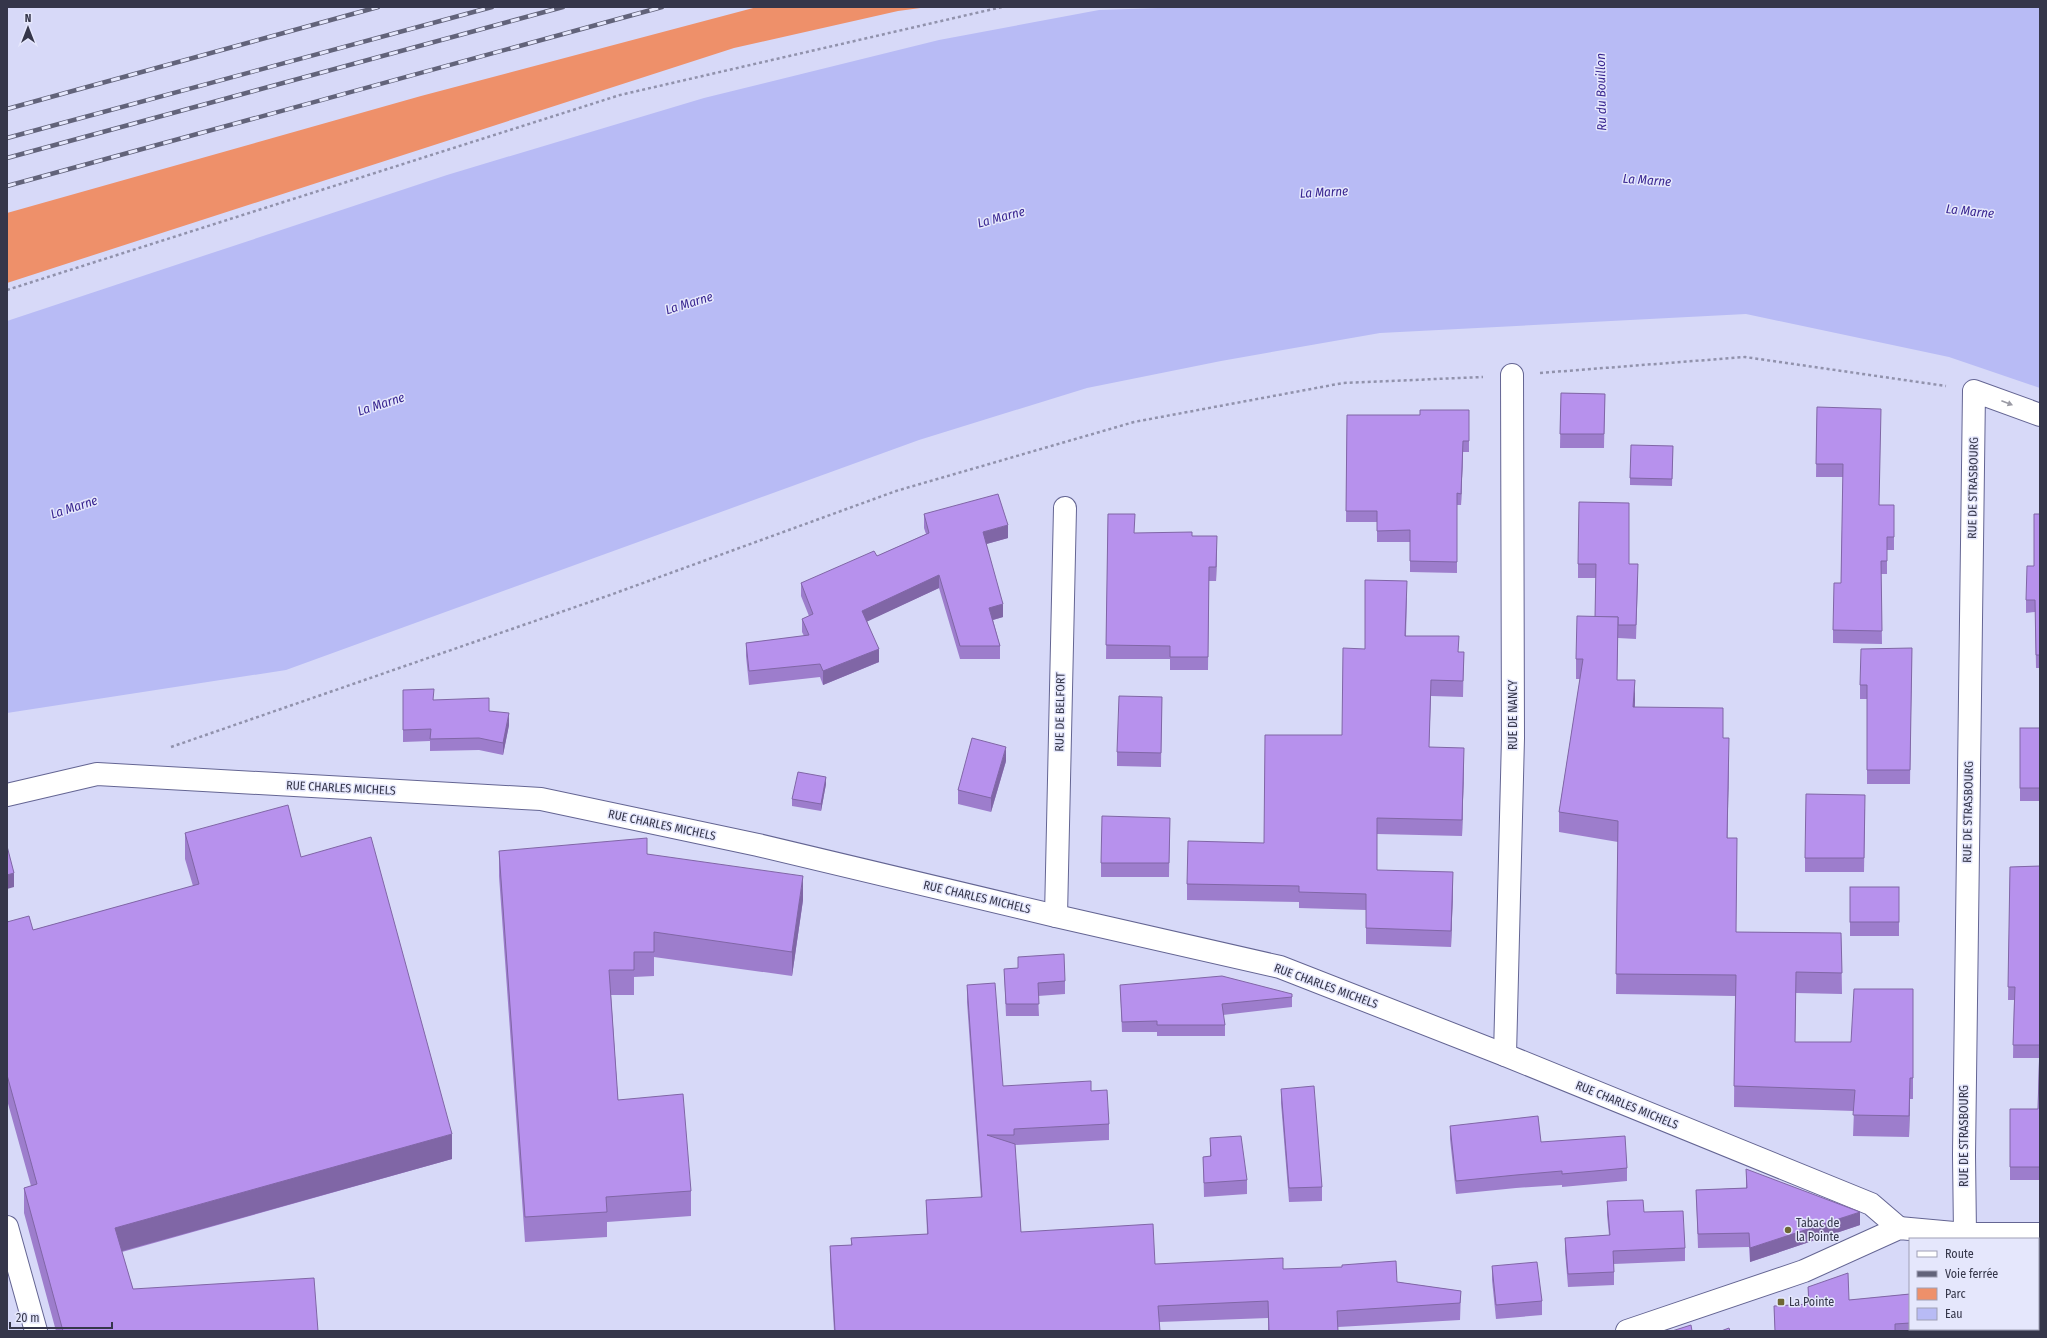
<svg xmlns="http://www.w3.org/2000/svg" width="2047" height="1338" viewBox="0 0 2047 1338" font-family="'Fira Sans Condensed',sans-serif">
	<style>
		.green { fill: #ee906a }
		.water { fill: #b8bbf5 }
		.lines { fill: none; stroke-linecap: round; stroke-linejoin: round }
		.minor-casing { stroke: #646593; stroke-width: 24 }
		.path { stroke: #9192ac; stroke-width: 2.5; stroke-dasharray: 3 3; stroke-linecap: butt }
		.minor { stroke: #fff; stroke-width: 22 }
		.rail-casing { stroke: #62637a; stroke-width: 4.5 }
		.rail { stroke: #e5e7fc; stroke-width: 3; stroke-dasharray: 9; stroke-linecap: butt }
		.wall { fill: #9d7dcc }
		.shaded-wall { fill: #8066a6 }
		.building { fill: #b791ed; stroke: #8066a6 }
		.oneway { fill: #9a9aa4 }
		.poi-dot { fill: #6e6734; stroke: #e5e7fc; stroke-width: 1.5 }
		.labels { text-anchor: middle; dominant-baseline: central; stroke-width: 3; stroke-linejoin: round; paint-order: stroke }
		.street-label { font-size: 12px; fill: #35364a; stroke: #e5e7fc }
		.poi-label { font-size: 12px; fill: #35364a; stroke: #e5e7fc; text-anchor: start }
		.water-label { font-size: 13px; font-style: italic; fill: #382590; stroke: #e5e7fc }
	</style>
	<rect width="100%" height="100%" fill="#d7d9f8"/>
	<path class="green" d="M757,7h171l-30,4 -164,37 -727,235v-70l414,-117z"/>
	<path class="water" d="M1188,7h852v381l-91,-31 -203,-43 -366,19 -159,28 -134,27 -168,52 -633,230 -279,43v-392l440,-146 257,-77 235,-58 160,-30z"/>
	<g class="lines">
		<g class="minor-casing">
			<g id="minor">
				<path d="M7,795l90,-21 444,25 217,46 298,71 224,51 225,88 366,149 28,24"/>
				<path d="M1056,916l9,-408"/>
				<path d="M1505,1055l8,-317 -1,-363"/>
				<path d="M7,1227l29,104"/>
				<path d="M1965,1234l-1,-79 10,-764 66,24"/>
				<path d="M1627,1331l177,-60 95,-43 66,6h75"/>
			</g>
		</g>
		<g class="path">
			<path d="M7,290l613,-195 382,-88"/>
			<path d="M1540,373l205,-16 201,29"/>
			<path d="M171,747l439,-152 286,-104 238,-69 209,-39 140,-6"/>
		</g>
		<use href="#minor" class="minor"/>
		<g class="rail-casing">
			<g id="rail">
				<path d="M7,109l371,-102"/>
				<path d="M7,138l485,-131"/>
				<path d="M7,158l556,-151"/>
				<path d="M7,186l655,-179"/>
			</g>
		</g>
		<use href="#rail" class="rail"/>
	</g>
	<g class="wall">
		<path d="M1561,393l44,1 -1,54h-44z"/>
		<path d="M1817,407l62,98h15v45h-7v24h-6l1,70 -49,-1v-13l8,-47 2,-106h-27z"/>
		<path d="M1469,410v42h-6l-2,53h-4v68l-47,-1v-30h-33v-20h-31l1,-107h73z"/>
		<path d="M1673,446l-1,40 -42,-1v-7z"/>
		<path d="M924,514l84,24 -22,6 17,73 -10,3 7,26v13h-40l-21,-71 -72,33 12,41 -56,23 -3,-8 -71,8 -3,-29v-13l58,-7 -2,-4v-13l7,-3 -8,-20v-13l76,-27 49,-22 -2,-6z"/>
		<path d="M1108,514l26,19 58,3 25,13 -1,32h-7l-1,89h-38v-11h-64z"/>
		<path d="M2040,514v154h-4l-1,-56 -9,1v-13l8,-34z"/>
		<path d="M1578,564h51l9,14 -2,61 -18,-1 -1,42 18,20v7l88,31 6,21 -2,79 9,94 105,1 1,61 -46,-1 -1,49h56l62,-53v110h-3l-1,38 -56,-1 1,-25 -120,-4 1,-111 -119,-2 2,-152 -59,-10v-20l21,-133h-4v-20l19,-42 1,-39h-18z"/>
		<path d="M1407,597l-1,39 53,16h5l-1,45 -32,-1 -2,51 35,17 -2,72 -85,-2v36l76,19 -2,58 -85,-3v-34l-67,-2v-6l-112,-2v-16l77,-41 78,-108 23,-86z"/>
		<path d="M1912,648l-2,136h-43v-85h-7v-14z"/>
		<path d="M403,690l31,10 55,11 20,14 -6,30 -24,-5 -49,1v-10l-27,1z"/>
		<path d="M1162,697l-1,70 -44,-1v-14z"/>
		<rect x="2020" y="728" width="20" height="73"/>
		<path d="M1006,761l-15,51 -33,-8v-14z"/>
		<path d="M826,784l-5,27 -29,-5v-7z"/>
		<path d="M1865,809l-1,63h-59v-14z"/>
		<path d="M1170,818l-1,59h-68v-14z"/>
		<path d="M185,833l116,24 151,302 -330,93 11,37 185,42h-262l-32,-118v-25l7,-2 -24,-86v-178l26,8 160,-44 -8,-27z"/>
		<path d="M499,851l148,3 156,46 -11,76 -138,-19v19l-20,1v18h-23l7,105 73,91v25l-84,6v15l-82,5 -26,-366z"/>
		<path d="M2040,866v314h-30v-71h28l1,-51h-26l1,-58h-6l2,-133z"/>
		<rect x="1850" y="887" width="49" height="49"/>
		<path d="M1018,957l47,24v13l-27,2 1,20h-33l-2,-47 14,-1z"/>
		<path d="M967,985l36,101 88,5 18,33v16l-94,5 6,87 134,32 128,5 114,13 64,9 -1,29 -122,7v4h-70v-13l-109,4 1,9h-326l-4,-69v-16l21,-1v-7l76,-4 -1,-34 55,-2 -14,-196z"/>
		<path d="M1120,985l172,9v13l-69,8 2,10v11h-68v-4h-35z"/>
		<path d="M1281,1089l41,98v14l-33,1 -8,-99z"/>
		<path d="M1450,1126l91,16 86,26v13l-65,6v-2l-46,3 -60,6 -6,-55z"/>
		<path d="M1210,1138l37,42v14l-43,3 -1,-40 7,-1z"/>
		<path d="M1746,1169l114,56 -110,37 -1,-15 -51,1 -2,-58 50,-2z"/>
		<path d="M1607,1201l37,11 41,36v13l-71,3v21l-46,2 -3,-36v-13l44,-3 -2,-20z"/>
		<path d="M1492,1266l50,35v14l-46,4 -4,-39z"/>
		<path d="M1808,1287l41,13 61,-6v35h46v2h-181l-1,-25 34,-2z"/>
	</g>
	<g class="shaded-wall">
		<path d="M1463,441v11l-2,53v-11z"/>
		<path d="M1008,525v13l-25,7v-13z"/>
		<path d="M1217,536v13l-1,32v-14z"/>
		<path d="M939,575v13l-77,36v-13z"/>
		<path d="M1003,604v13l-14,4v-13z"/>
		<path d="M879,649v13l-56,23v-14z"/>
		<path d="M1635,680v20l-2,28v-21z"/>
		<path d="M509,713v12l-6,30v-12z"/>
		<path d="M1729,738v21l-2,100v-21z"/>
		<path d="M1006,747v14l-15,51v-14z"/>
		<path d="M1464,748v16l-2,72v-16z"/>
		<path d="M826,777v7l-5,27v-7z"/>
		<path d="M1453,872v17l-2,58v-16z"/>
		<path d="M14,873v14l-7,2v-14z"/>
		<path d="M803,876v24l-11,76v-24z"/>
		<path d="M1910,1078v21l-1,38v-21z"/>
		<path d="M452,1134v25l-337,94v-25z"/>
		<path d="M1860,1212v13l-110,37v-14z"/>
	</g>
	<g class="building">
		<path d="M1561,393l44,1 -1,40h-44z"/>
		<path d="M1817,407l64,2 -2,96h15v32h-7v24h-6l1,70 -49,-1 1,-47h7l2,-119h-27z"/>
		<path d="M1420,410h49v31h-6l-2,53 -4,-1v69l-47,-1v-31l-33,1v-20h-31l1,-96h73z"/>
		<path d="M1631,445l42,1 -1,33 -42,-1z"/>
		<path d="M998,494l10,31 -25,7 20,72 -14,4 11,38h-40l-21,-71 -77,36 17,38 -56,22 -3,-7 -71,7 -3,-28 63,-8 -7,-16 11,-5 -12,-31 73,-32 3,5 52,-23 -5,-19z"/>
		<path d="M1579,502l50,1v61h9l-2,61h-18v-8h-23l1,-53h-18z"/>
		<path d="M1108,514h27l-1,19 58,-1v4h25l-1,31h-7l-1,90h-38v-11l-64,-1z"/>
		<path d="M2034,514h6v141h-4l-1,-55h-9l1,-34h7z"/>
		<path d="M1365,580l42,1 -2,55h54l-1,16h6l-1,29 -32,-1 -2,67 35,1 -2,72 -85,-2v52l76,2 -2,59 -85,-3v-34l-67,-2v-6l-112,-2 1,-43 76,2 1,-108h77l1,-87 22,1z"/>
		<path d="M1577,616l41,1 -1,63h18l-2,27 90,1v30h6l-2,100h10l-1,94 105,1 1,40 -46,-1 -1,70h56l3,-53h59v89h-3l-1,38 -56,-1 2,-25 -121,-4 2,-111 -120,-1 2,-153 -59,-9 24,-153h-7z"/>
		<path d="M1912,648l-2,122h-43v-85h-7l1,-36z"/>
		<path d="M434,689l-1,11 56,-2v13l20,2 -6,30 -24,-5 -49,1 1,-10 -28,1v-40z"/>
		<path d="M1119,696l43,1 -1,56 -44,-1z"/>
		<rect x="2020" y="728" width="20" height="60"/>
		<path d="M972,738l34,9 -15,51 -33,-8z"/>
		<path d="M798,772l28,5 -5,27 -29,-5z"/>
		<path d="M1806,794l59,1 -1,63h-59z"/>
		<path d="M288,805l13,52 70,-20 81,297 -337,94 18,61 181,-11 4,53h-255l-39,-143 13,-4 -30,-109v-153l22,-6 4,14 166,-46 -14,-51z"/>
		<path d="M1102,816l68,2 -1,45h-68z"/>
		<path d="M647,838v16l156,22 -11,76 -138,-20v20h-20v18h-25l9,130 65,-6 8,97 -85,6 1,15 -82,5 -26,-366z"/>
		<path d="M7,846l7,27 -7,2z"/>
		<path d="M2040,866v301h-30v-58h28l2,-64h-27l2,-58h-7l2,-120z"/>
		<rect x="1850" y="887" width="49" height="35"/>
		<path d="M1064,954l1,27 -27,2 1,21h-33l-2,-35 14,-1v-11z"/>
		<path d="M1222,976l70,18v3l-70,7 3,21h-68v-4l-35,1 -2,-37z"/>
		<path d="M995,983l8,103 88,-5v10l16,-1 2,34 -95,5v6h-27l28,9 6,88 132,-8 2,40 128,-6v11l59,-2v-2l54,-4 1,21 64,9 -1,12 -123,8 1,20h-69l-1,-30 -110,5 2,25h-325l-5,-85 22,-1 -1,-7 77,-4 -2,-34 56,-3 -15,-212z"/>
		<path d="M1314,1086l8,101 -33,1 -8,-99z"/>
		<path d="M1538,1116l3,26 84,-6 2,32 -65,6v-3l-46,4 -60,6 -6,-55z"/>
		<path d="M1241,1136l6,44 -43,3 -1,-26 8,-1 -1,-18z"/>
		<path d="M1746,1169l114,43 -110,36 -1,-15 -51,1 -2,-44 51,-2z"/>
		<path d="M1643,1200l1,12 39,-1 2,37 -72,3 1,21 -46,2 -3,-36 45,-3 -3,-34z"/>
		<path d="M1537,1262l5,39 -46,4 -4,-39z"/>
		<path d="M1848,1273l1,27 61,-6v29l-15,1v7h-120l-1,-25 35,-2 -1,-17z"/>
		<path d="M1691,1325l1,6h-20z"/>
		<path d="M1729,1328l1,3h-9z"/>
		<rect x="1962" y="1329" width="62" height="2"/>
	</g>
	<defs><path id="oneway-solid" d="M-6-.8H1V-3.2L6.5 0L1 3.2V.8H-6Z"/></defs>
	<use class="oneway" href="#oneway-solid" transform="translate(2007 403) rotate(21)"/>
	<g class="poi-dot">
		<circle cx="1788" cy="1230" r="4"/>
		<rect x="1777" y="1298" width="8" height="8" rx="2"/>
	</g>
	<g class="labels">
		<g class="street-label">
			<text transform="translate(1973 488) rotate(-89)">RUE DE STRASBOURG</text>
			<text transform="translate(1060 712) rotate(-89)">RUE DE BELFORT</text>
			<text transform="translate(1513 715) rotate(-90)">RUE DE NANCY</text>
			<text transform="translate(341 788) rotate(3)">RUE CHARLES MICHELS</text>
			<text transform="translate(1968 812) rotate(-89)">RUE DE STRASBOURG</text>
			<text transform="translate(662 825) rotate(12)">RUE CHARLES MICHELS</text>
			<text transform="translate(977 897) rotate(13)">RUE CHARLES MICHELS</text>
			<text transform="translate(1326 986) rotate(20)">RUE CHARLES MICHELS</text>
			<text transform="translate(1627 1105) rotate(22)">RUE CHARLES MICHELS</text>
			<text transform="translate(1964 1136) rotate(-90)">RUE DE STRASBOURG</text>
		</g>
		<g class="poi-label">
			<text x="1796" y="1223">Tabac de<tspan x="1796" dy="14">la Pointe</tspan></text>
			<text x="1789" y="1302">La Pointe</text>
		</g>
		<g class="water-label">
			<text transform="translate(1601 92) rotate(-91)">Ru du Bouillon</text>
			<text transform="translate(1647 180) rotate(4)">La Marne</text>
			<text transform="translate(1324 192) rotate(-3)">La Marne</text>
			<text transform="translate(1970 211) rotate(6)">La Marne</text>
			<text transform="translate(1001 217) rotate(-15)">La Marne</text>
			<text transform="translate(689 303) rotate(-17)">La Marne</text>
			<text transform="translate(381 404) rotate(-18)">La Marne</text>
			<text transform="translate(74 507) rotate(-18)">La Marne</text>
		</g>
	</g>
	<rect width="2047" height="1338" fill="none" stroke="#35364a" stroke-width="16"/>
	<rect x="1909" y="1238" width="130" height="92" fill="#e5e7fc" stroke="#9fa0b5"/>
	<rect x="1917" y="1251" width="20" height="6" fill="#ffffff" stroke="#9fa0b5"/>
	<text x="1945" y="1258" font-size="12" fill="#35364a">Route</text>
	<rect x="1917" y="1271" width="20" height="6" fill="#62637a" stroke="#9fa0b5"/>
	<text x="1945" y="1278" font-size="12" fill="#35364a">Voie ferrée</text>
	<rect x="1917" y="1288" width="20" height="12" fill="#ee906a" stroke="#9fa0b5"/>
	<text x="1945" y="1298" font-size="12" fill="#35364a">Parc</text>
	<rect x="1917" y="1308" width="20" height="12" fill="#b8bbf5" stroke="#9fa0b5"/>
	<text x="1945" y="1318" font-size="12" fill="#35364a">Eau</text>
	<g transform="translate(28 28)" stroke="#e5e7fc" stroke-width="3" paint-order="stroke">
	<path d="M0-3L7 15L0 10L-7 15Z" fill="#35364a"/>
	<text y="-6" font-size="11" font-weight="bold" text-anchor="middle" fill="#35364a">N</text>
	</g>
	<path d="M10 1322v6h102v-6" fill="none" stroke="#35364a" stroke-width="2"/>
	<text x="16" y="1322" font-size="12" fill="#35364a" stroke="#e5e7fc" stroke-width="3" paint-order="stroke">20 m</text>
</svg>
